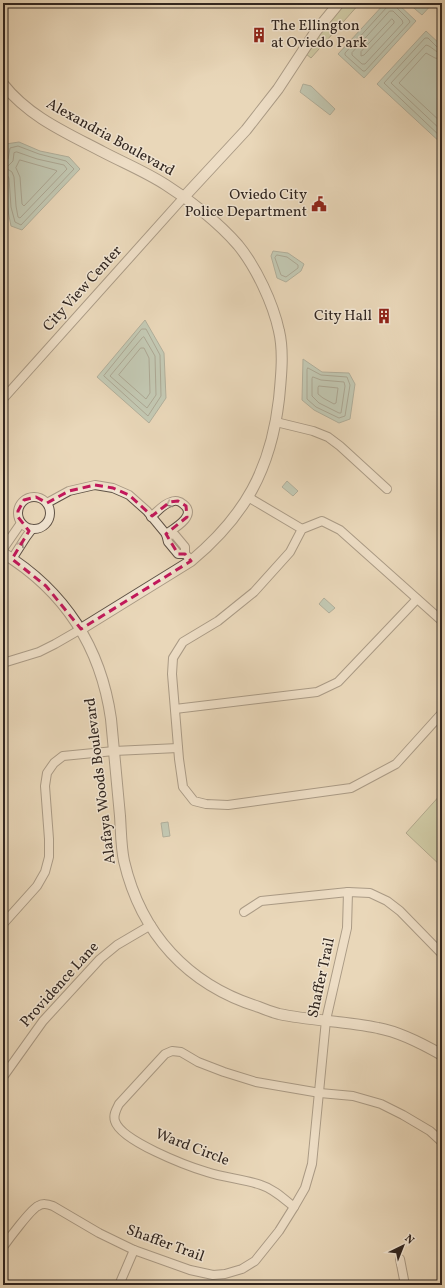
<svg xmlns="http://www.w3.org/2000/svg" width="445" height="1288" viewBox="0 0 445 1288" font-family="Vollkorn,serif">
	<style>
		.green { fill: #b4bf91; stroke: #727258 }
		.water { fill: #97baaf; stroke: #6e7f76 }
		.lines { fill: none; stroke-linecap: round; stroke-linejoin: round }
		.shore { stroke: #647068; stroke-width: 1 }
		.minor-casing { stroke: #5f5246; stroke-width: 10 }
		.tertiary-casing { stroke: #5f5246; stroke-width: 12 }
		.minor { stroke: #f1e5d2; stroke-width: 8 }
		.tertiary { stroke: #f1e5d2; stroke-width: 10 }
		.oneway { stroke: #918679 }
		.marked { fill: none; stroke: #c2185b; stroke-width: 3; stroke-dasharray: 8 5; stroke-linejoin: round }
		.labels { text-anchor: middle; dominant-baseline: central; stroke-width: 3; stroke-linejoin: round; paint-order: stroke }
		.poi-label { font-size: 15px; fill: #312620; stroke: #f1e5d2; text-anchor: end }
		.street-label { font-size: 15px; fill: #312620; stroke: #f1e5d2 }
	</style>
	<rect width="100%" height="100%" fill="#e9d7b9"/>
	<filter id="stains"><feTurbulence type="fractalNoise" baseFrequency=".005" numOctaves="4"/><feColorMatrix values="0 0 0 0 .2 0 0 0 0 .09 0 0 0 0 .02 0 0 0 .5 -.17"/></filter>
	<radialGradient id="worn" r=".72"><stop offset=".6" stop-color="#630" stop-opacity="0"/><stop offset="1" stop-color="#630" stop-opacity=".3"/></radialGradient>
	<g class="green">
		<path d="M344,3h16l-49,55 -5,-4 13,-21z"/>
		<path d="M442,793v74l-36,-34z"/>
	</g>
	<g class="water">
		<path d="M385,3h12l19,18 -52,57 -26,-24z"/>
		<path d="M408,3h25l-11,12z"/>
		<path d="M426,31l16,15v98l-65,-60z"/>
		<path d="M303,84l8,2 24,23 -5,6 -30,-23z"/>
		<path d="M19,142l21,9 29,6 11,12 -58,61 -11,-4c-6,-27 -7,-54 -5,-82z"/>
		<path d="M273,251l15,2 16,11 -3,7 -15,11 -9,-4 -6,-22z"/>
		<path d="M145,320l19,33 2,45 -17,25 -52,-46z"/>
		<path d="M303,359l19,13 27,1 6,11 -5,35 -11,4 -25,-13 -12,-10z"/>
		<path d="M287,481l11,10 -5,5 -11,-9z"/>
		<path d="M324,598l11,10 -6,5 -10,-9z"/>
		<path d="M168,822l2,14 -7,1 -2,-14z"/>
	</g>
	<g class="lines">
		<g class="shore">
			<path d="M388,3l-1,4 -42,46v2l18,16h2l45,-49 -1,-2 -13,-13 -1,-4"/>
			<path d="M390,11h3l9,9 1,3 -38,41h-3l-10,-9v-2z"/>
			<path d="M392,19l2,2v2l-30,32 -3,1v-4z"/>
			<path d="M442,48h-4l-10,-10h-3l-41,45 58,55"/>
			<path d="M442,53c-7,0 -10,-7 -16,-8l-35,38 51,48"/>
			<path d="M442,59l-7,-1 -9,-5 -27,30 43,40"/>
			<path d="M17,152l20,7 27,6 3,4 -47,49 -2,-1 -2,-11 -2,-29 -2,-5 -6,-4 7,-7 1,-8z"/>
			<path d="M20,160l35,10 2,1 -33,35 -2,-2 -2,-27 -4,-9z"/>
			<path d="M3,161l5,-2 2,-11 8,-2 21,8 27,7 8,8 -53,56 -6,-3 -4,-15 -2,-29 -2,-3 -4,-1"/>
			<path d="M277,255l10,2 11,8v3l-12,9 -5,-2 -6,-17z"/>
			<path d="M142,329h4l14,26 1,41 -13,20 -44,-40z"/>
			<path d="M144,337l11,19 1,39 -9,13 -37,-32 32,-38z"/>
			<path d="M141,348h3l5,10 1,35 -4,6 -27,-24z"/>
			<path d="M308,368l13,7 26,2 3,8 -5,31 -6,2 -23,-11 -9,-8v-29z"/>
			<path d="M313,377l8,3 23,2 1,4 -4,27h-2l-20,-10 -7,-7v-17z"/>
			<path d="M319,386l19,2 -2,15 -2,1 -11,-6 -5,-4v-6z"/>
		</g>
		<g class="minor-casing">
			<g id="minor">
				<path d="M3,399l181,-202"/>
				<path d="M276,422l37,9 15,6 12,9 47,43"/>
				<circle cx="34" cy="513" r="16"/>
				<path d="M248,497l54,32"/>
				<path d="M47,503l22,-12 26,-6 18,3 16,7 18,16 19,23 2,8 10,12h7"/>
				<path d="M151,517c6,-5 12,-13 20,-15 4,-2 9,-1 12,2 15,11 -8,24 -17,30"/>
				<path d="M166,534l9,1 10,12v7l3,3"/>
				<path d="M3,549l18,-26"/>
				<path d="M12,559l14,-22 6,-8"/>
				<path d="M442,621l-102,-91 -18,-9 -20,8 -12,23 -36,40 -36,29 -35,21 -10,16 -1,16 7,85 4,28 11,14 12,3 22,1 123,-17 45,-24 46,-51"/>
				<path d="M3,663l36,-11 16,-8 26,-15"/>
				<path d="M175,709l142,-17 21,-10 79,-83"/>
				<path d="M244,912l17,-11 87,-9 22,1 17,8 13,10 42,43"/>
				<path d="M3,924l34,-38 8,-14 4,-15v-18l-4,-53 2,-13 7,-10 9,-7 51,-5 64,-3"/>
				<path d="M3,1077l40,-56 57,-62 17,-14 34,-20"/>
				<path d="M294,1207c-10,-8 -20,-18 -33,-22 -17,-6 -36,-7 -54,-13 -20,-6 -86,-31 -92,-51 -2,-6 1,-11 4,-17l46,-50 7,-3 9,1 17,10 26,10 32,10 64,11 33,3 28,8 22,11 27,16 12,11"/>
				<path d="M3,1247c5,-7 28,-38 35,-41 5,-3 9,-2 15,0l46,27 35,17 56,20 23,5 12,-1 17,-5 13,-8 24,-30 15,-24 11,-19 7,-24 14,-144 21,-92 1,-36"/>
				<path d="M400,1259l5,26"/>
				<path d="M119,1285l15,-35"/>
			</g>
		</g>
		<g class="tertiary-casing">
			<g id="tertiary">
				<path d="M3,84c26,33 64,49 100,68 21,11 43,20 63,33 24,15 53,38 72,60 18,22 35,58 41,86 5,21 2,47 0,68 -8,70 -34,117 -88,162l-110,68"/>
				<path d="M184,197l62,-67 32,-41 38,-58 23,-28"/>
				<path d="M3,553c62,38 98,95 108,166 3,33 6,65 9,97 1,15 1,31 4,45 17,73 64,124 135,146 7,3 13,5 20,7 33,7 66,7 99,14 22,4 45,16 64,27"/>
			</g>
		</g>
		<use href="#minor" class="minor"/>
		<use href="#tertiary" class="tertiary"/>
	</g>
	<defs><path id="oneway-chevron" d="M-2-3.5L2.5 0L-2 3.5" fill="none" stroke-width="1.6" stroke-linecap="round" stroke-linejoin="round"/></defs>
	<g class="oneway">
		<use href="#oneway-chevron" transform="translate(169 504) rotate(157)"/>
		<use href="#oneway-chevron" transform="translate(21 544) rotate(-59)"/>
	</g>
	<path d="M0 0H445V1288H0ZM95,485l18,3 16,7 23,21 18,-14 8,-1 8,5 1,11 -21,17 12,20h7l6,7 -110,68 -35,-43 -34,-27 17,-28 -11,-14v-6l6,-11 12,-3 11,6 22,-12z" fill="#e9d7b9" fill-opacity=".55" fill-rule="evenodd"/>
	<path class="marked" d="M95,485l18,3 16,7 23,21 18,-14 8,-1 8,5 1,11 -21,17 12,20h7l6,7 -110,68 -35,-43 -34,-27 17,-28 -11,-14v-6l6,-11 12,-3 11,6 22,-12z"/>
	<defs>
		<g id="building-bare" transform="scale(1.2)"><path d="M-4-6H4V6H1V3H-1V6H-4ZM-2.5-4.3h1.7v1.8h-1.7ZM.8-4.3h1.7v1.8H.8ZM-2.5-1h1.7V.8h-1.7ZM.8-1h1.7V.8H.8Z" fill="#8f2418" stroke="#f1e5d2" stroke-width="2.5" paint-order="stroke"/></g>
		<g id="civic-bare" transform="scale(1.2)"><path d="M-.6-6.5H3V-4.5H.6V-3L4-1V1h2V6H-6V1h2V-1L-.6-3ZM-1.2 2.5V6h2.4V2.5Z" fill="#8f2418" stroke="#f1e5d2" stroke-width="2.5" paint-order="stroke"/></g>
	</defs>
	<g fill-rule="evenodd">
		<use href="#building-bare" x="259" y="35"/>
		<use href="#civic-bare" x="319" y="204"/>
		<use href="#building-bare" x="384" y="316"/>
	</g>
	<g class="labels">
		<g class="poi-label">
			<text x="271" y="26" text-anchor="start">The Ellington<tspan x="271" dy="17">at Oviedo Park</tspan></text>
			<text x="307" y="195">Oviedo City<tspan x="307" dy="17">Police Department</tspan></text>
			<text x="372" y="316">City Hall</text>
		</g>
		<g class="street-label">
			<text transform="translate(110 138) rotate(29)">Alexandria Boulevard</text>
			<text transform="translate(83 289) rotate(-48)">City View Center</text>
			<text transform="translate(101 781) rotate(-97)">Alafaya Woods Boulevard</text>
			<text transform="translate(322 978) rotate(-78)">Shaffer Trail</text>
			<text transform="translate(60 985) rotate(-48)">Providence Lane</text>
			<text transform="translate(192 1148) rotate(21)">Ward Circle</text>
			<text transform="translate(165 1244) rotate(20)">Shaffer Trail</text>
		</g>
	</g>
	<rect width="445" height="1288" fill="none" stroke="#e9d7b9" stroke-width="16"/>
	<rect x="4" y="4" width="437" height="1280" fill="none" stroke="#312620" stroke-width="2"/>
	<rect x="8" y="8" width="429" height="1272" fill="none" stroke="#312620"/>
	<g transform="translate(403 1246) rotate(43)" stroke="#f1e5d2" stroke-width="3" paint-order="stroke">
	<path d="M0-3L7 15L0 10L-7 15Z" fill="#312620"/>
	<text y="-6" font-size="11" font-weight="bold" text-anchor="middle" fill="#312620">N</text>
	</g>
	<rect width="100%" height="100%" filter="url(#stains)"/>
	<rect width="100%" height="100%" fill="url(#worn)"/>
</svg>
